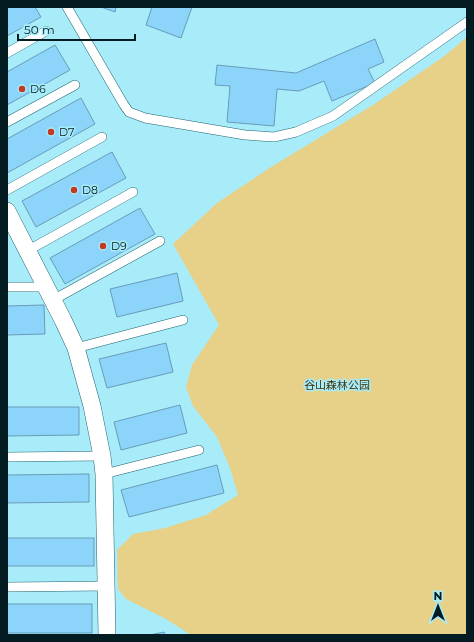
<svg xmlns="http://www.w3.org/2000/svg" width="474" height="642" viewBox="0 0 474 642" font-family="Montserrat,'Noto Sans SC',sans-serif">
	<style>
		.green { fill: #e7d088 }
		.building { fill: #8cd4fa; stroke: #689cb8 }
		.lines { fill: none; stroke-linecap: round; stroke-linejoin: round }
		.service-casing { stroke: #206470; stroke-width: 10 }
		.minor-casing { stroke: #206470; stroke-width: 18 }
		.service { stroke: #fff; stroke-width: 9 }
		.minor { stroke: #fff; stroke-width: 17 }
		.poi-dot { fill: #c43921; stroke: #a9ecf9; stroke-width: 1.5 }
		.labels { text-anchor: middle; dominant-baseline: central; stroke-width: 3; stroke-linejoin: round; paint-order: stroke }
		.poi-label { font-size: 11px; fill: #021c21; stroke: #a9ecf9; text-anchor: start }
		.park-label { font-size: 11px; fill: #40350e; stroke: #a9ecf9 }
	</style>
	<rect width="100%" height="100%" fill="#a9ecf9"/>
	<path class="green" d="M467,37v598h-276l-25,-16 -40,-20 -8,-10 -1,-39 16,-16 32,-6 41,-13 32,-20 -8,-27 -13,-31 -24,-31 -7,-19 6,-22 27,-40 -46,-81 44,-41 54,-36 102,-62 70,-48z"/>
	<g class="building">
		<path d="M7,7h28l6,10 -34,19z"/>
		<path d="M101,7h15l-1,5z"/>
		<path d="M152,7h40l-11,31 -35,-13z"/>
		<path d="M375,39l9,23 -16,7 7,14 -43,18 -8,-20 -25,10 -22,-2 -3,37 -47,-4 3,-36 -15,-1 2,-20 79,8z"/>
		<path d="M55,45l15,25 -63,35v-33z"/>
		<path d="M81,98l14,26 -88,49v-34z"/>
		<path d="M112,152l14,26 -90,49 -14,-26z"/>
		<path d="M140,208l15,26 -90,50 -15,-26z"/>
		<path d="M177,273l6,28 -66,16 -7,-28z"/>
		<path d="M44,305l1,29 -38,1v-29z"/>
		<path d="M166,343l7,29 -66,16 -8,-29z"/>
		<path d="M180,405l7,28 -66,17 -7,-28z"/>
		<path d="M7,407h72v28l-72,1z"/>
		<path d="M217,465l7,28 -95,24 -8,-27z"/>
		<path d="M89,474v28l-82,1v-28z"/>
		<rect x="7" y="538" width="87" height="28"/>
		<rect x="7" y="604" width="85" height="29"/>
		<path d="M164,632l1,3h-15z"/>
	</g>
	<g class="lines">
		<g class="service-casing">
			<g id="service">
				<path d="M67,7l57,98 5,7 16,6 100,17 29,2 22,-5 37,-16 134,-94"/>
				<path d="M7,53l39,-22"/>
				<path d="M7,122l68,-37"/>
				<path d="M7,190l95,-53"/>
				<path d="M27,251l106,-59"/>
				<path d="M7,287h39"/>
				<path d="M53,300l107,-59"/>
				<path d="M76,348l107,-28"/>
				<path d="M7,457l95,-1"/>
				<path d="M104,474l95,-24"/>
				<path d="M7,587l100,-1"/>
			</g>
		</g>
		<g class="minor-casing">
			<path id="minor" d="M7,211l56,109 13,28 16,58 10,50 2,18 3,161"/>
		</g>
		<use href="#service" class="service"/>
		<use href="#minor" class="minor"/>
	</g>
	<g class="poi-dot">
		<circle cx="22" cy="89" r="4"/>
		<circle cx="51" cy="132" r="4"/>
		<circle cx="74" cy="190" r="4"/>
		<circle cx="103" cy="246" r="4"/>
	</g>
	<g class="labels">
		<g class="poi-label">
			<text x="30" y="89">D6</text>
			<text x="59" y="132">D7</text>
			<text x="82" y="190">D8</text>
			<text x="111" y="246">D9</text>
		</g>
		<g class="park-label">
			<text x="337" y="385">谷山森林公园</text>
		</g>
	</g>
	<rect width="474" height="642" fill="none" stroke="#021c21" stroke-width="16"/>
	<g transform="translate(438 606)" stroke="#a9ecf9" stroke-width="3" paint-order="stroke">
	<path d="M0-3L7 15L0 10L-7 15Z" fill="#021c21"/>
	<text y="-6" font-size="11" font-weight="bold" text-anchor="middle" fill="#021c21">N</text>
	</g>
	<path d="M18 34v6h117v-6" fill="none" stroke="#021c21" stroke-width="2"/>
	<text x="24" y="34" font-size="12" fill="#021c21" stroke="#a9ecf9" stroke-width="3" paint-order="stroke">50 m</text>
</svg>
